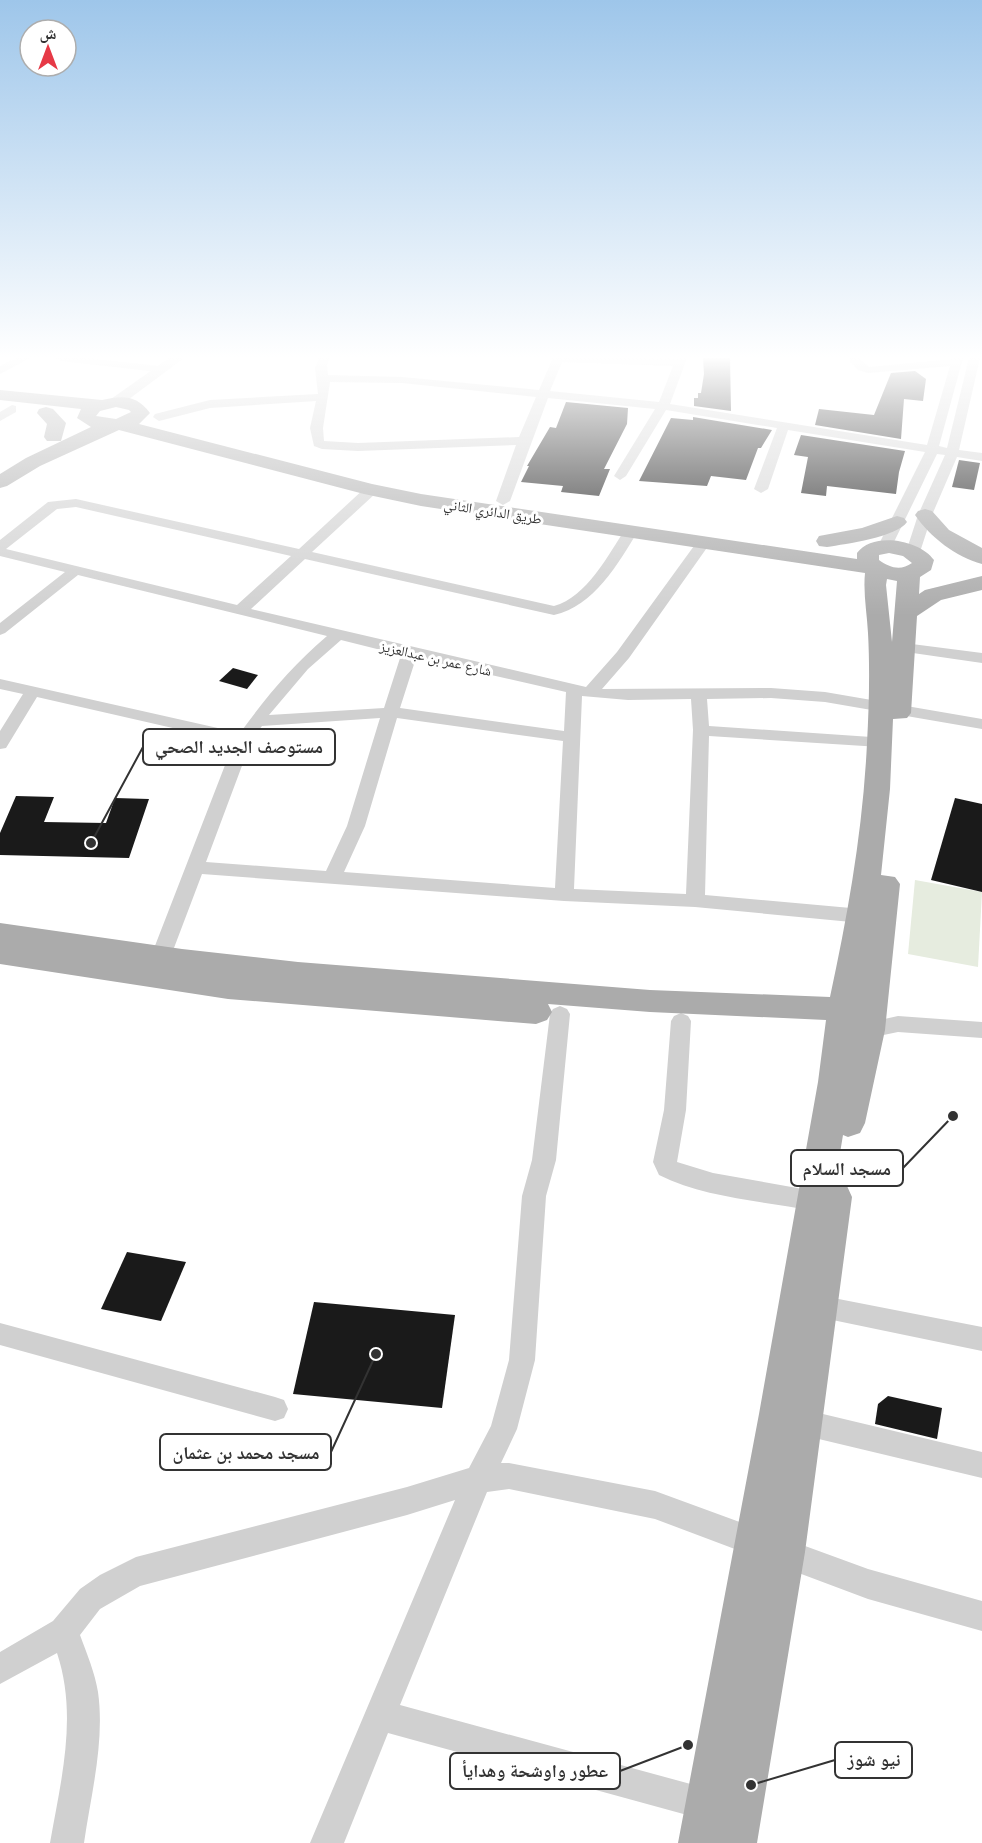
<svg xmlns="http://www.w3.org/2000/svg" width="982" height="1843" viewBox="0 0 982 1843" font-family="'Noto Sans','Noto Naskh Arabic',sans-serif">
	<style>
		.green { fill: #e6ecdf }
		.building { fill: #1a1a1a }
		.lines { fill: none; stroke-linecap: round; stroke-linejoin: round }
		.minor { fill: #d0d0d0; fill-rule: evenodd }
		.tertiary { fill: #d0d0d0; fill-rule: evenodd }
		.primary { fill: #ababab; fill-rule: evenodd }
		.labels { text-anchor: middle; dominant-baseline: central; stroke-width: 6; stroke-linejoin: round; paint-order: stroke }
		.far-street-label { font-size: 14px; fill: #333; stroke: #fff }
		.leader { fill: none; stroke: #333; stroke-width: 2 }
		.callout-dot { fill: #333; stroke: #fff; stroke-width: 2 }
		.callout { fill: #fff; stroke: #333; stroke-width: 2 }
		.callout-label { font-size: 18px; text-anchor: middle; font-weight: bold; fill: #333 }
	</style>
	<rect width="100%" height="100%" fill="#fff"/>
	<path class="green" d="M915,880l67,12 -4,75 -70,-13z"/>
	<g class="building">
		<path d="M703,358h27l1,53 -37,-5v-8h4v-5h3l3,-19z"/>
		<path d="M915,371l11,8 -3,22 -19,-2 -3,40 -86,-14 4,-16 55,6 17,-42z"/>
		<path d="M566,402l62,6 -1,16 -23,45h6l-11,27 -38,-4 2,-6 -42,-4 8,-16h-2l23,-39 6,1z"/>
		<path d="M693,417l79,13 -11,18h-3l-12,32 -35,-4 -4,10 -68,-5 32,-63 22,2z"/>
		<path d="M801,435l104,16 -6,21 -3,22 -69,-8 -1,10 -25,-3 7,-36 -14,-2z"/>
		<path d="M959,460l21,3 -6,27 -22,-3z"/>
		<path d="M233,668l25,7 -11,14 -28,-8z"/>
		<path d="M16,796l38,1 -10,25 62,1 9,-25 34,1 -20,59 -129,-3v-22z"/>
		<path d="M955,798l27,6v88l-51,-12z"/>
		<path d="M127,1252l59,10 -25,59 -60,-12z"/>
		<path d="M314,1302l141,13 -13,93 -149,-14z"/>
		<path d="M888,1396l54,12 -5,31 -62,-15 3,-20z"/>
	</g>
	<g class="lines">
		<g class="minor">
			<path d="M16,358h14l-30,16v-8z"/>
			<path d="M55,358h32l72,8 6,3 -6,3 -98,-11z"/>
			<path d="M319,358h11l-3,7 1,10 74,2 137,13 13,-30 -1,-2 125,1 11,-1 -17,46 257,41 23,-79 -82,7 -10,-3 -11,-12h12l10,9 94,-9 -24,88 8,2 22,-90h11l-21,92 23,3v8l-25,-4 -25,58 -12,37 -7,4 -7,-4 12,-37 27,-60 -8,-1 -45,92 -7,4 -7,-4 47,-94 -137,-22 -20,59 -7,4 -7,-4 23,-61 -111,-18 -40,66 -6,4 -6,-4 41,-67 -107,-11 -38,103 -7,4 -7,-4 20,-56 -158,6 -36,-2 -8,-3 -4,-18 6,-27 -106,7 -51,13 -6,-4 2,-3 55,-14 108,-6 -3,-26zM562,362l111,4 -14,36 -109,-11zM330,382l72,1 134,14 -17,40 -161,6 -34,-2 -1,-13z"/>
			<path d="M12,405l4,1v6l-16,9v-9z"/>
			<path d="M371,486l7,4 -2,3 -64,59 242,54c33,-9 54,-51 72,-78h10l2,3c-20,33 -44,75 -84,84l-249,-56 -54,50 335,78 31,-35 82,-113 5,-1 7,4 -82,116 -27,31 169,-1 54,4 157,27v10l-157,-27 -54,-4 -64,1 2,27 177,12 2,4 -8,5 -171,-11 -4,159 157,14 7,2 3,5 -3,5 -7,2 -167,-16 -131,-6 -362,-27 -36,95 -3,5 -7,2 -7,-2 -3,-5 88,-227 -197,-45 -31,51 -6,1v-18l23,-37 -23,-5v-10l240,54c27,-37 51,-66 87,-97l-249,-61 -73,58 -5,2v-12l65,-51 -65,-16v-16l48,-38 28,-3 223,50 67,-62zM76,507l215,49 -54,49 -231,-56 51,-40zM341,640l60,15 -17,53 -115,7 39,-46zM416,658l150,34 -2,39 -164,-23zM582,696l46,4 63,-1 2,31 -7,164 -112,-5zM380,718l-33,108 -21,45 -120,-9 46,-123 10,-13zM397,718l166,23 -8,147 -211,-16 21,-46z"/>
			<path d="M904,643l78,10v10l-83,-12 -3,-3 3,-3z"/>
			<path d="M560,1006l7,3 3,5 -14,146 -10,36 -11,164 -18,69 -16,34h8l146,28 213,78 114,32v30l-114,-32 -213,-80 -146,-30 -22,3 -87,213 309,84 12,4 4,12 -4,12 -12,4 -321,-88 -44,110h-34l145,-343 -48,15 -267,71 -40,23 -20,26c7,19 15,38 18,57 7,50 -7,102 -14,151h-34c11,-63 28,-127 7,-190l-57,31v-32l53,-31 27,-32 20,-14 36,-18 271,-70 62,-19 22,-42 18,-66 13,-164 10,-36 18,-146 3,-5z"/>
			<path d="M681,1013l7,3 3,5 -5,89 -9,52 36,11 101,18 8,3 4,7 -4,7 -8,3c-51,-10 -109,-13 -155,-36l-6,-13 11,-52 7,-89 3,-5z"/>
			<path d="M898,1016l84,6v16l-84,-6 -29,6 -7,-2 -4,-6 4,-6z"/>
			<path d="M818,1295l164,32v24l-164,-34 -9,-3 -4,-8 4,-8z"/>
			<path d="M0,1323l275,74 9,3 4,9 -4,9 -9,3 -275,-76z"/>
			<path d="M802,1409l180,43v26l-180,-43 -10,-4 -3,-9 3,-9z"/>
		</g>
		<path class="tertiary" d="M169,358h15l-63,47h-10l-2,-3 2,-3z"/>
		<g class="primary">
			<path d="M0,390l102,10c21,-5 35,-5 48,13l-11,11 233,60 49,10 436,65v-6c16,-22 63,-13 77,7l-3,10 -11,7 -1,17 6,-4 57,-14v14l-41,10 -24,16 -6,97 -4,5 -14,1 -3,70 -9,86 14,2 5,7 -15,146 -20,93 -5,10 -12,4 -5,-2 -8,48 12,3 5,11 -47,355 -48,291h-79l81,-429 59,-332 8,-62 -176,-8 -102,-8 4,8 -5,8 -11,4 -308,-25 -228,-35v-41l182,26 116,13 352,28 180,7c18,-83 33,-168 37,-254 2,-36 3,-74 1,-110 -1,-20 -5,-40 -3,-60l-444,-67 -57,-12 -245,-64 -79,36 -33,20 -7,2v-14l26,-16 65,-31 -14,-9 4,-9 -81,-9zM116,407l13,3 2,2 -15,7 -20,-3 4,-5zM889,553l14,3 9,7c-11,8 -22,5 -33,-3v-5zM887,579l10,2 -5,61 -6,-57z"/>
			<path d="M46,407l7,2 13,14 -5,18h-14l-3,-4 3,-13 -10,-11 2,-4z"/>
			<path d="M925,509l7,2 17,19 33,18v16c-26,-7 -52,-27 -67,-49l3,-4z"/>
			<path d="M897,516l7,2 3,4c-10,15 -61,22 -80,25l-8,-1 -3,-5 3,-5 43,-8z"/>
		</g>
	</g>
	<linearGradient id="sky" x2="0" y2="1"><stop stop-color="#9ec6ea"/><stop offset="0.58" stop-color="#fff"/><stop offset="1" stop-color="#fff" stop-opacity="0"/></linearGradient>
	<rect width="982" height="616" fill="url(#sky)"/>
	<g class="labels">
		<g class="far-street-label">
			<text transform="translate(493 511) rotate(9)">طريق الدائري الثاني</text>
			<text transform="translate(436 658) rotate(13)">شارع عمر بن عبدالعزيز</text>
		</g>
	</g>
	<path class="leader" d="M91 843L143 747M953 1116L903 1168M376 1354L331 1452M751 1785L835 1760M688 1745L620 1771"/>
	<g class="callout-dot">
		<circle cx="91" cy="843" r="6"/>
		<circle cx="953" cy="1116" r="6"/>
		<circle cx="376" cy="1354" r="6"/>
		<circle cx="751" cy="1785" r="6"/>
		<circle cx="688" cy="1745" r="6"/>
	</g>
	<g class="callout">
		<rect x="143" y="729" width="192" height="36" rx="6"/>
		<rect x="791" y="1150" width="112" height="36" rx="6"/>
		<rect x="160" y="1434" width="171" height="36" rx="6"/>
		<rect x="835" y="1742" width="77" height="36" rx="6"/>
		<rect x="450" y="1753" width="170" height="36" rx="6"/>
	</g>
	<g class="callout-label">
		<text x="239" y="753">مستوصف الجديد الصحي</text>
		<text x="847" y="1175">مسجد السلام</text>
		<text x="246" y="1459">مسجد محمد بن عثمان</text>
		<text x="874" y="1766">نيو شوز</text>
		<text x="535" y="1777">عطور واوشحة وهدايأ</text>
	</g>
	<g transform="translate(48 48)"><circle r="28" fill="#ffffff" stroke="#adadad" stroke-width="1.5"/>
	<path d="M0-4.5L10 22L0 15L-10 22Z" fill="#e63946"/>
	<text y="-9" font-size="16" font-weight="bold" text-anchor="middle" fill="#333333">ش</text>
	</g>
</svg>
